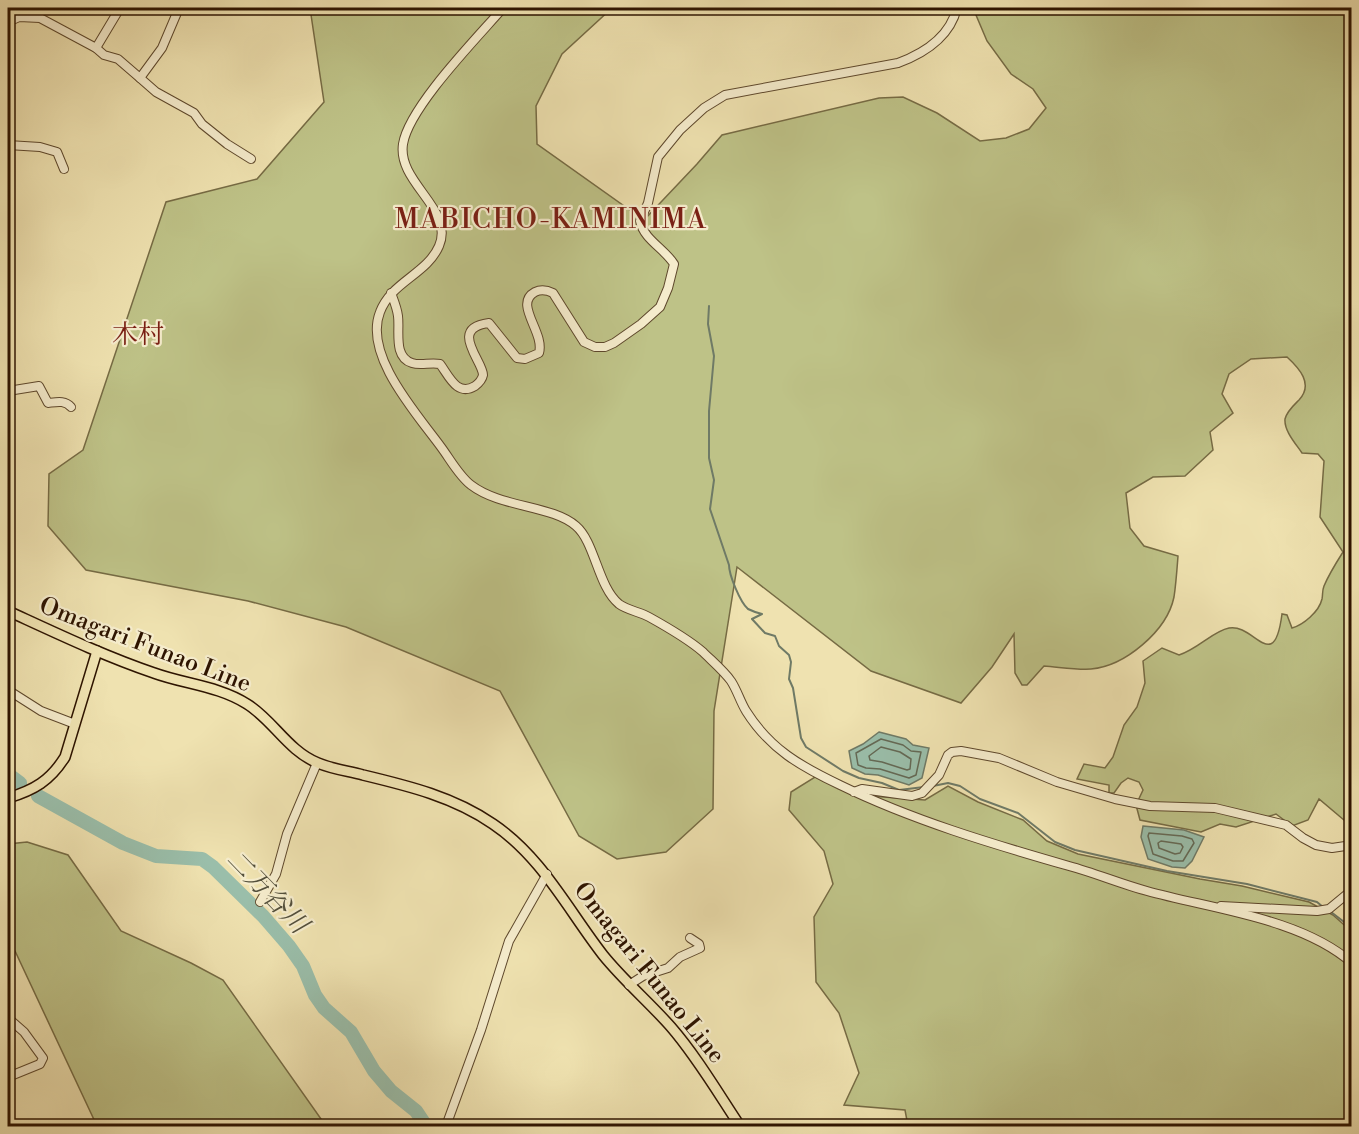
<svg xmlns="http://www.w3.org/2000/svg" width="1359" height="1134" viewBox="0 0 1359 1134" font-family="'Libre Bodoni','Noto Serif JP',serif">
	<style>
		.green { fill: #bec287; stroke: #766b44; stroke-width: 1.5 }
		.water { fill: #9abeaa; stroke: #6f7a66; stroke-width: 1.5 }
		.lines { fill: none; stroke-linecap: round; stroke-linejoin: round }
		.shore { stroke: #646955; stroke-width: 1.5 }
		.stream { stroke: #6f7a66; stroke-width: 2 }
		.river { stroke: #9abeaa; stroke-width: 14 }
		.minor-casing { stroke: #5e482c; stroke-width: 10 }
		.major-casing { stroke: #2e1400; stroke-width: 12 }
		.minor { stroke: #f5eccc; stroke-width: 8 }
		.major { stroke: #efe2b0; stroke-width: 9 }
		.labels { text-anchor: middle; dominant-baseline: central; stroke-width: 4.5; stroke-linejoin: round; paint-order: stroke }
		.street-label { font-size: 24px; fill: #2e1400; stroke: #f5eccc }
		.neighbourhood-label { font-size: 26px; fill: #7a1f14; stroke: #f5eccc }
		.water-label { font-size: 26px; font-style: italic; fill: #54503c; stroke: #f5eccc }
		.quarter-label { font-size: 27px; letter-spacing: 1.5px; fill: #7a1f14; stroke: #f5eccc }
	</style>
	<rect width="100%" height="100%" fill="#efe2b0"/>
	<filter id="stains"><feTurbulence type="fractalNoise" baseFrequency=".00333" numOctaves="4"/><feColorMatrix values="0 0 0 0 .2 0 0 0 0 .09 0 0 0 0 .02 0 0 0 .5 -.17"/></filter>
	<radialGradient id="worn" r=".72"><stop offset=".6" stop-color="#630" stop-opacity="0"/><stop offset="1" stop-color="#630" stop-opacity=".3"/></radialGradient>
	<g class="green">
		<path d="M310,8h302l-50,46 -26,52 1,38 107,76 53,-56 25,-29 157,-37 24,-1 34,16 43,28 26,-3 23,-9 17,-21 -13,-19 -22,-15 -24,-33 -14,-33h378v818l-32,-27 -11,21 -16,6 -16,-12 -40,13 -16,-3 -19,8 -61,-12 -4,-15 7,-15 -4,-8 -11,-4 -7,5 -7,10h-5v-8l-32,-6 7,-15 21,4 8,-11 11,-32 13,-18 8,-24 -2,-22 19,-13 17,7c19,-6 34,-24 50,-27 25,-5 45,48 53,-14l5,1 5,13c11,-3 27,-16 30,-29 1,-5 0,-8 2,-13 5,-12 12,-23 19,-34l-23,-35 4,-56 -6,-7 -16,-1c-6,-9 -18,-22 -17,-34 2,-8 9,-14 14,-19 15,-16 0,-32 -12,-43l-36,2 -22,15 -7,20 11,19 -23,19 3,18 -28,26 -32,1 -27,16 4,35 14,18 34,10c-1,13 -2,28 -4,41 -7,34 -49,69 -83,72 -15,1 -32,-2 -47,-3l-17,19h-5l-7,-12 -1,-39 -22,33 -31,36 -90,-32 -134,-104 -23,144 -1,98 -47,43 -49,7 -38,-23 -79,-145 -154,-64 -98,-26 -162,-31 -38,-44 1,-52 34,-24 83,-248 91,-23 67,-77z"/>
		<path d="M815,777l55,19 55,4 23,-14 30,16 45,18 24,21 31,13 122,25 42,7 67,16 24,13 18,16v195h-443l-3,-16 -61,-5 15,-32 -20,-60 -23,-31 -2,-65 19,-33 -9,-33 -35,-41 2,-18z"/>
		<path d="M27,842l41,13 53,76 70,32 32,17 103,146h-229l-82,-175 -7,-5v-102z"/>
	</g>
	<g class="water">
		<path d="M879,732l27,7 7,6 16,3 -7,30 -13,7 -31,-10 -13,-1 -13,-6 -3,-17 14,-7z"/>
		<path d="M1143,826l41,4 20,7 -12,24 -7,7 -13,-1 -24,-8 -7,-22z"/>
	</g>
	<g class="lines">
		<g class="shore">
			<path d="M881,739l22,6 8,6 10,1 -5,23 -7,3 -29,-9 -14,-1 -8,-3 -2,-12z"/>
			<path d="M881,747l19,5 11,7 -1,10 -3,1 -25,-8 -12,-2 -1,-4z"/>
			<path d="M1149,833l33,3 10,3 2,4 -11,18h-10l-20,-7 -5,-18z"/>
			<path d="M1161,841l20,3 2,3 -3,6 -5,1 -16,-6 -1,-5z"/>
		</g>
		<g class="stream">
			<path d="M709,306l-1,18 6,32 -5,55v47l5,22 -4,29 19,56c0,10 11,37 19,44 4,2 10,4 14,5l-10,5 13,14 10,3 4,10 10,9 2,7 -2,17 4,9 8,50 5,9 37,24 16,7 23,5 17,7 25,-3"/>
			<path d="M933,786l15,-3 12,3 20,13 38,14 37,29 20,8 92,21 80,13 70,18 6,5"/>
			<path d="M1331,912l21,16"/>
		</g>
		<g class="river">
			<path d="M8,774l12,9"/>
			<path d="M38,796l85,47 33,13 46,3 11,8 50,49 26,30 14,20 12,29 9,13 27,24 23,39 17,20 25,20 10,15"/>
		</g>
		<g class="minor-casing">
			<g id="minor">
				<path d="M503,8c-26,30 -94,99 -100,136 -6,39 52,65 36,102 -12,28 -48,36 -59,66 -17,43 37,102 61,135 9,12 18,29 30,38 30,23 81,20 105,41 19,16 22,61 43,78 8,6 21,8 30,13 18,10 39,22 54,35 9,9 21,19 28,29 6,9 9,20 15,30 24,38 54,55 94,74 72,35 152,59 229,81 26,7 52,18 78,25 64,18 154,27 205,72"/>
				<path d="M8,22l11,-5 21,1 56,30 8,7 14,4 22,19 22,-30 17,-40"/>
				<path d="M96,48l24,-40"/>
				<path d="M140,78l16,14 38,21 8,11 25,20 24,15"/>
				<path d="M8,145l32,2 17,5 7,17"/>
				<path d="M391,293c3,8 6,15 7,23 2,15 -5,41 14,47 9,3 18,-1 28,1 9,12 17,33 35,22 4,-3 7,-6 8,-11 0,-14 -35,-47 6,-52l28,35 8,1 14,-6c6,-21 -26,-49 -4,-61 6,-3 12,-2 18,1l31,49 11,5h10l9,-4 27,-19 19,-17 8,-19 6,-24c-10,-16 -30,-24 -34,-43l8,-18 10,-46 22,-27 24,-22 21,-13 173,-32c27,-10 52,-27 59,-55"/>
				<path d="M8,391l31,-5 9,17c9,-1 17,-3 23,4"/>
				<path d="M8,690l33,21 34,13"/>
				<path d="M854,792l8,-3 50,7 10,-3 17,-18 9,-20 4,-3 9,-1 38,7 58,24 58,17 35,7 65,2 71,17 17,13 13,7 16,3 20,-3"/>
				<path d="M260,902l16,-28 11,-40 30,-71"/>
				<path d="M1221,906l96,5 12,-2 23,-19"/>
				<path d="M629,985l14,-9 25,-8 12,-11 20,-9 -1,-4 -9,-6"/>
				<path d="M8,1018l16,14 19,26 -3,6 -32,13"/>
				<path d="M446,1126l35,-96 28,-89 38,-67"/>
			</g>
		</g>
		<g class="major-casing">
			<g id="major">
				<path d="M8,611c48,22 96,45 146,62 30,11 65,13 93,31 26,16 41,47 71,59 14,6 30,8 45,12 46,11 91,22 130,49 49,33 75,86 110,131 21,26 46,47 68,72 26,30 47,66 69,99"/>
				<path d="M8,798c26,-8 42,-17 57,-41l32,-106"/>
			</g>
		</g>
		<use href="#minor" class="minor"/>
		<use href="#major" class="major"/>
	</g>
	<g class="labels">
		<g class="street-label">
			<text transform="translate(145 645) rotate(21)">Omagari Funao Line</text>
			<text transform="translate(649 973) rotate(51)">Omagari Funao Line</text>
		</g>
		<g class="neighbourhood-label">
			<text x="138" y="335">木村</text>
		</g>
		<g class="water-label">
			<text transform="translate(267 892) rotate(46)">二万谷川</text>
		</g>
		<g class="quarter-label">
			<text x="551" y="220">MABICHO-KAMINIMA</text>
		</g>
	</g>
	<rect width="1359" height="1134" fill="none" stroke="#efe2b0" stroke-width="30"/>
	<rect x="9" y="9" width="1341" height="1116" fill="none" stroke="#2e1400" stroke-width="3"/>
	<rect x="15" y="15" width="1329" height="1104" fill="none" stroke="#2e1400" stroke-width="1.5"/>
	<rect width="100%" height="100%" filter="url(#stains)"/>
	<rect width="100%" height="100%" fill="url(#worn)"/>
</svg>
